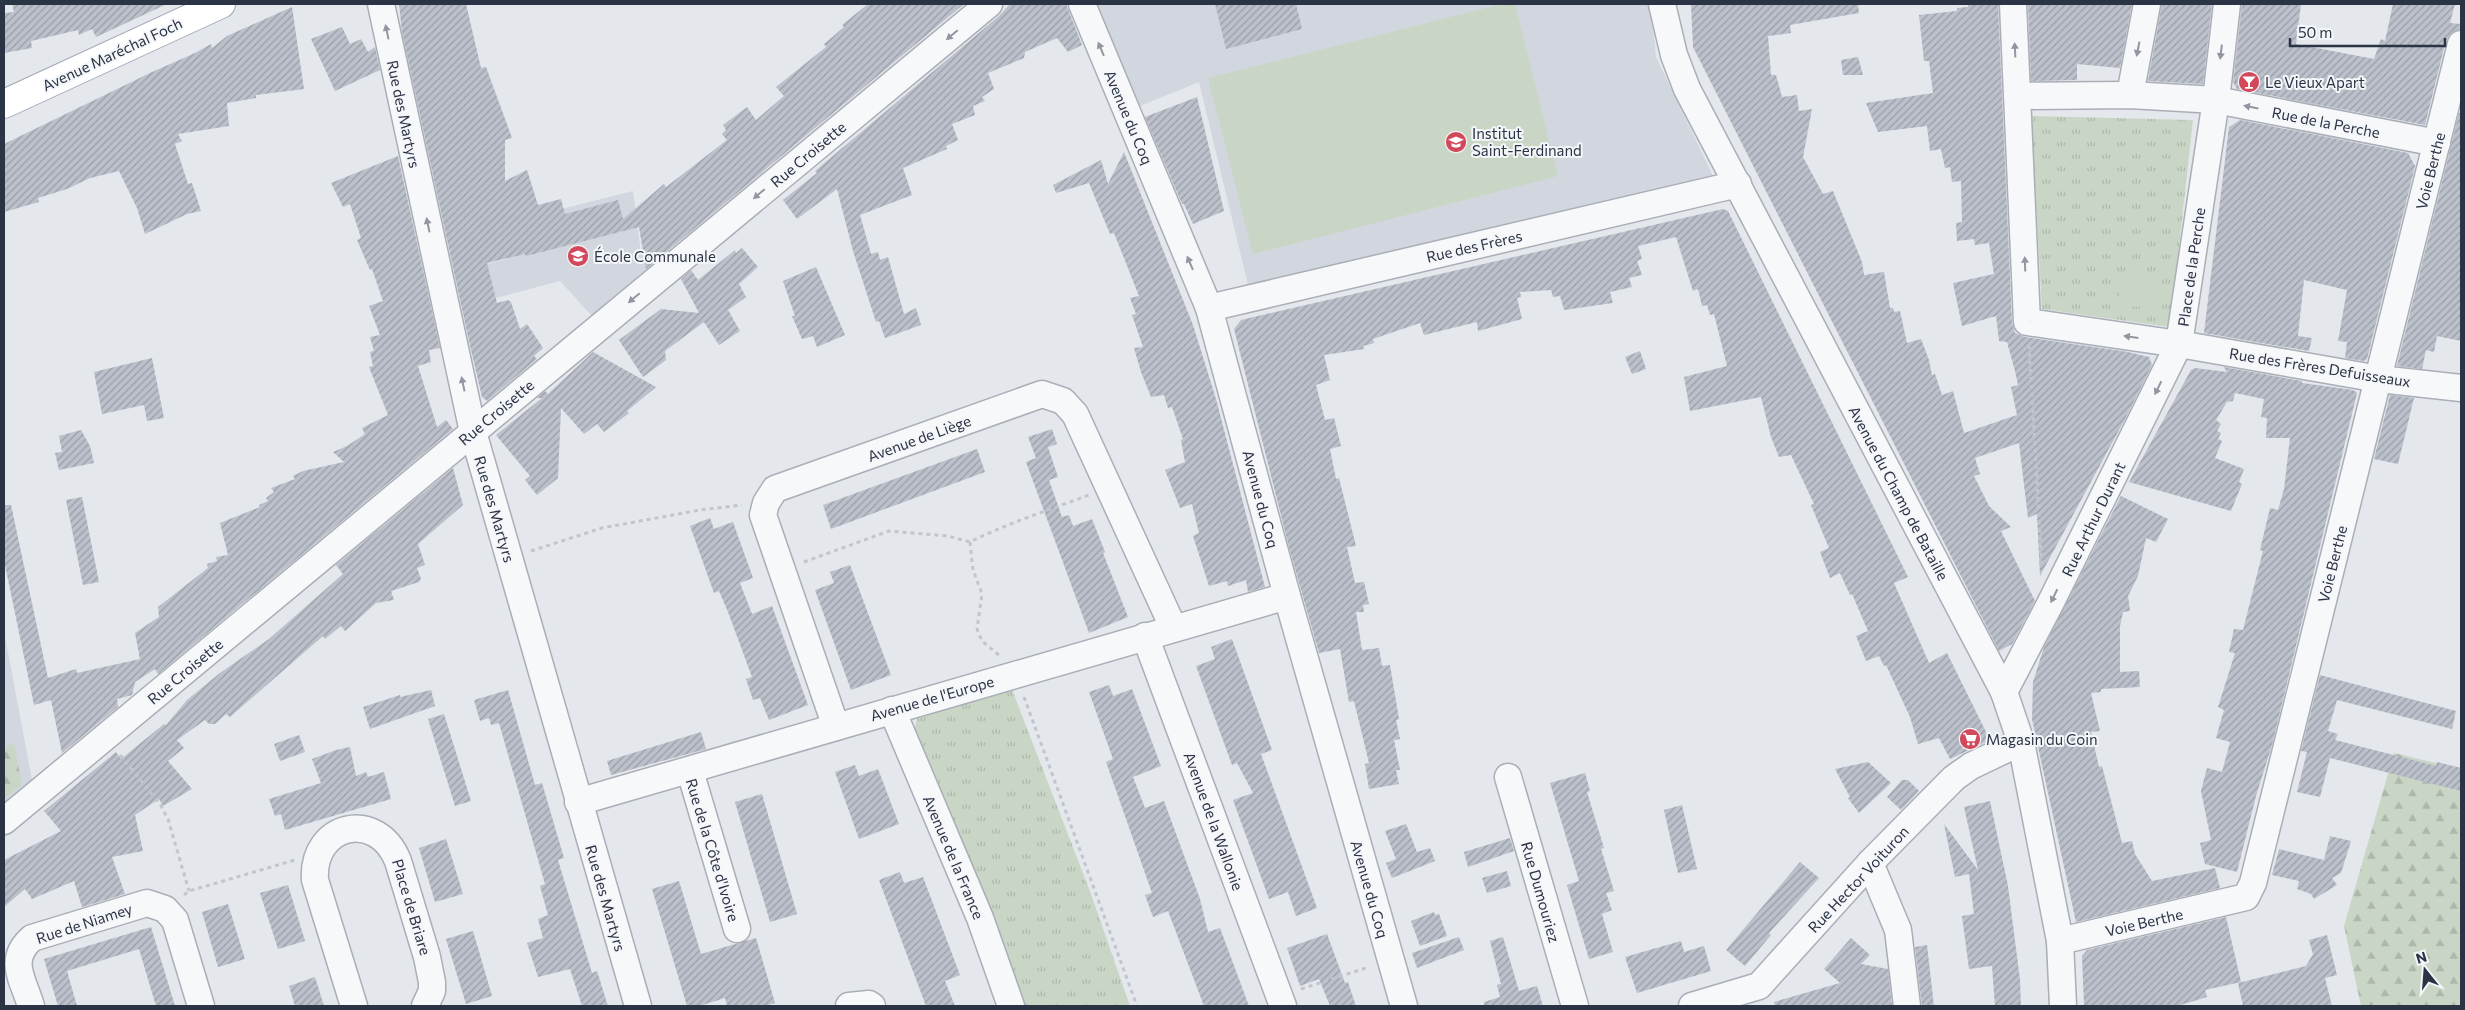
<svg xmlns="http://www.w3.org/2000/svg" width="2465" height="1010" viewBox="0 0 2465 1010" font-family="Commissioner,sans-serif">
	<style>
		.built { fill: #d2d6de }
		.grass { fill: url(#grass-tufts) }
		.forest { fill: url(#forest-firs) }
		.pitch { fill: #c9d6c5 }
		.building { fill: url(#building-hatch) }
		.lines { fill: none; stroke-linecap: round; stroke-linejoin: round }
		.minor-casing { stroke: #a9aeb7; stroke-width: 29 }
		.major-casing { stroke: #a3abb8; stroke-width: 30 }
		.path { stroke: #c2c5cb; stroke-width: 3; stroke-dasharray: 4 4; stroke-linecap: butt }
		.minor { stroke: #f7f8fa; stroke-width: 26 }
		.major { stroke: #fff; stroke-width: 28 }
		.oneway { fill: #9196a0 }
		.labels { text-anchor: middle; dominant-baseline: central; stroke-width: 4; stroke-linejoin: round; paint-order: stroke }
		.street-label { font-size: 15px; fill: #2b3445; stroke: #f4f6f9 }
		.poi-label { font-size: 15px; fill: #2b3445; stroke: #f4f6f9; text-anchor: start }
	</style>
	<defs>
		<pattern id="grass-tufts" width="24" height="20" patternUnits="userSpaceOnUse" patternTransform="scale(1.25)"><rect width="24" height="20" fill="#c9d6c5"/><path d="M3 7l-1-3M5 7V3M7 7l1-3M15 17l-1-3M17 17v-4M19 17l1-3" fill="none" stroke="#adb8ab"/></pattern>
		<pattern id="forest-firs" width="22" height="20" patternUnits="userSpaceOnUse" patternTransform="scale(1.25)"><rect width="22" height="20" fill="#c9d6c5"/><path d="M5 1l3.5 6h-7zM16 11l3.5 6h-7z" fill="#adb8ab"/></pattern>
		<pattern id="building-hatch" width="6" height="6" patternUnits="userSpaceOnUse" patternTransform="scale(1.25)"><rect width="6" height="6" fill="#bbc0ca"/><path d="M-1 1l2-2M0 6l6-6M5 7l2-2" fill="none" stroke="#989da6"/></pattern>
	</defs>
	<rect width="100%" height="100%" fill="#e4e7ec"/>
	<g class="built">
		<path d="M1097,4h554l5,53 58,121 -466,107 -49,-203 -59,24z"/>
		<path d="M633,191l8,62 10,12 -59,51 -32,-35 -98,26 -6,-35 51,-13 15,-7 -8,-31z"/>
		<path d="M4,631l31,165 -31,25z"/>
	</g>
	<g class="grass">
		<path d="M2031,116l162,4 -23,207 -128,-18z"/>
		<path d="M1011,687l80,207 39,112h-108l-109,-271 4,-16z"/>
	</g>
	<g class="forest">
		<path d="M14,743l8,41 -18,15v-52z"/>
		<path d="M2394,753l67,16v237h-100l-17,-80z"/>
	</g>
	<g class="pitch">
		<path d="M1502,4h13l43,172 -305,78 -45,-176z"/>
		<path d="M2123,276l35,4 -4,28 -36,-3z"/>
	</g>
	<g class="building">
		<path d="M12,4h155l-71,33 -4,-8 -13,6 -1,-5 -47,11 1,7 -28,5v-40l10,-1z"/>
		<path d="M399,4h67l15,64 5,-1 26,71 -7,2v41l22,-11 11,35 23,-6 4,15 53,-14 5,19 41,-35 2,3 61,-47 -5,-6 4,-4 -3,-5 24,-18 9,13 28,-24 -8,-9 50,-40 -2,-3 20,-17 -2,-2 26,-21h96l-318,265 -7,-42 -113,29 -1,-2 -38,9 10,40 11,-3 3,2 9,27 7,-5 16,24 -9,8 3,3 -50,42 -5,-4 -13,-56 -67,-309z"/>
		<path d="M1010,4h56l16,41 -14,7 -11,-14 -32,14 -1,6 -36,15 6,16 -12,8 3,4 -12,5 2,9 -23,9 6,16 -12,6 1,3 -44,19 9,27 -52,20 11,39 7,-2 2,8 8,-3 16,57 12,-6 5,17 -36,13 -6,-17 -3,1 -23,-71 -16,-62 -40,30 -14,-19 34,-27 -2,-2 184,-155z"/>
		<path d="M1215,4h81l6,25 -76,20z"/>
		<path d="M1691,4h167l1,9 -69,12 1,8 -23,3 3,39h5l6,22 15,-2 2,16 13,-2 -9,48 20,37 10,-3 29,71 2,13 20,-3 6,36h3l1,4 6,-1 7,32 14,-4 8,21 3,15 3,-1 7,21 11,-4 11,42 53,-18 -6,-28 7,-2 -3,-14 -8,-29 -8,-1 -3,-25 -34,10 -9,-43 41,-9 -5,-31 -14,2 -1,-6 -17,2 -1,-18 6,-1 -1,-41 -9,1 -2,-15 -5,1 -4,-19 -11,2 -3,-25 -49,6 -12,-29 67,-10 -4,-32h-5l-5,-46 38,-4v-3l11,-1v-3h30l14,319 3,10 10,4 103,15 21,5 3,8 -27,54 -85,157 -3,-62 -9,4 -9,-75 -44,15 5,16 -6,2 15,30 22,21 -10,4 34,70 -23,43 -13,7 -306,-604z"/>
		<path d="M2028,4h104l-12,64 -43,-4v16l-46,1z"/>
		<path d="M2162,4h50l-9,80 -55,-3z"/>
		<path d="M2242,4h59l-5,40 78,15 7,-20 4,2 8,-37h62l-5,19 11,1v5l-10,4 -5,7 -21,85 -188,-36 -4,-7z"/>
		<path d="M292,7l12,82 -48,6v3l-29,5 2,23 -51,8 4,7 -7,3 13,40 4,-1 9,28 -14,3 -42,20 -8,-26 -18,-37 -29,7 -23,11 -29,9 1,4 -35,10v-68l146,-71 45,-20 16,-9 1,4 15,-12z"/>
		<path d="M342,27l8,17 11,-5 7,13 7,-5 5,23 -45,21 -24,-52z"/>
		<path d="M1858,57l5,18h-20l-2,-15z"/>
		<path d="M1197,97l27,114 -31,13 -9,-20h-2l-37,-87z"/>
		<path d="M2459,113h2v228l-24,-5 -3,16 -8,-2 -4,19 -25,-3z"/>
		<path d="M2240,120l168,33 7,13 -48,193 -3,2 -19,-3 2,-16 -9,-1 9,-51 -43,-10 -6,56 14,2 -3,13 -105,-18 25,-206z"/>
		<path d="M1124,152l69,173 23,74 49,188 -17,5 -2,-12 -18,6 -1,-5 -18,5 -16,-50 6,-3 -7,-29 -12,4 -15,-38 20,-8 -4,-22 2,-1 -11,-32 -4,1 -4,-13 -13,2 -10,-25 -7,-24 9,-1 -11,-32 4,-1 -6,-16 9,-2 -25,-63 -4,1 -21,-51 -33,10 -3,-8 48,-25 7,24z"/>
		<path d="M398,156l42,192 -11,2 2,12 -13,4 19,61 9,-7 7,9 -295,245 -3,-5 -20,13 -3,13 -15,4 1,8 -56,46 -11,-53 -17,5 -30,-145v-55h7l37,173 28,-9 1,4 63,-14 -5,-26 24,-16 -1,-10 50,-39 -1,-4 10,-3 -1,-4 12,-2 -8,-32 40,-16 -1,-2 9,-4 -2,-3 8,-6 -3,-4 24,-9 -2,-3 10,-5 41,-9 -11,-10 14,-6 18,-12 -3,-6 26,-13 -19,-48 4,-1 -3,-14 4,-1 -4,-14 10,-2 -11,-29 14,-5 -11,-32 -2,1 -13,-30 4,-2 -11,-34 -7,3 -12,-24z"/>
		<path d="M1723,209l5,2 180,366 -14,6 35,80 18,-10 43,87 -40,19 -11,-21 -21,6 -8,-27 -24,-52 -2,1 -5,-10 -13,5 -10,-25 12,-5 -16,-37 -2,1 -10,-22 -10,5 -10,-26 9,-4 -18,-43 3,-1 -23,-49 -12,2 -8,-20 -10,-40 -71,14 -6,-34 43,-11 -13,-52 -4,1 -3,-10 -5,1 -4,-17 -5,2 -17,-54 -38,9 4,13 -5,2 5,14 -13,3 3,9 -22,5 3,11 -49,7 -4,-14 -7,1 -2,-7 -31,2 1,5 -4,1 5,21 -44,12 -1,-9 -53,13 -4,-12 -47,16 1,4 -11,3 1,3 -40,6 6,25 -14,5 9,35 9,-2 7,28 -11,3 6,30 3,-1 17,68 -9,1 8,36 9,-1 5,22 -6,1 1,7h-8l6,38 17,-2 3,18 8,-1 9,54 -3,1 4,19 -6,1 6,30h-4l3,14 -30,5 -4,-25 4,-1 -15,-62 -5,1 -9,-53 -21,4 -29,-102 -56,-222 7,-9z"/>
		<path d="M742,248l16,19 -19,17 7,13 -18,13 12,21 -21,14 -15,-23 -39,29 1,9 -23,17 -24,-37 42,-31 38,4 -18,-34 10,-9 7,10 37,-30 1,3z"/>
		<path d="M816,267l29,68 -28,12 -4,-11 -11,3 -10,-23h3l-12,-35z"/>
		<path d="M1640,351l6,18 -14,5 -7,-17z"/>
		<path d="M593,352l63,35 -29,24 2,2 -25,19 -7,-8 -13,10 -23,-26 -3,70 -21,17 -12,-15 5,-4 -34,-41 46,-37h-5l8,-7 3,3z"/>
		<path d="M152,358l12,60 -17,3 -3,-16 -42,9 -8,-42z"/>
		<path d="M2224,367l78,14v2l51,7 4,3 -85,352 -16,51 -19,76 -32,-8 -5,-21 11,-3 -10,-49 6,-23 15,4 8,-30 -14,-4 8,-28 -6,-3 17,-54 -6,-1 5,-23 9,1 20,-79 -3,-1 10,-42 8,2 6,-21 6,-51h-24l1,-20 -6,-1 3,-18 -29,-6 -2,8 -6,1 -11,18 5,4 -4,7 4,2 -3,6 4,2 -7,17 29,11 -5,13 3,2 -11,27 -102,-29 62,-112 4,-2 32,4z"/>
		<path d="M2390,395l24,3 -16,66 -24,-5z"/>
		<path d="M1052,429l5,15 -9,3 10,30 -9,3 13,37 7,-2 4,11 19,-7 13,33 -2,1 25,64 -39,16 -63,-171 10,-4 -8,-21z"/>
		<path d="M81,430l9,16 4,17 -35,7 -4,-17 7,-1 -3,-16z"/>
		<path d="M977,449l8,23 -154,57 -8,-24z"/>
		<path d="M453,468l10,37 -45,39 7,21 -8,3 4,11 -2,3 -28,9 3,9 -18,3 -31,28 -4,-5 -16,13 -2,-3 -93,81 -4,-3 -11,10h-6l-4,-4 -28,20 7,8 -16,13 24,28 -29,17 -4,-7 -24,16 8,36 -31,6 13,37 -43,13 -8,-26 -42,18 -7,-10 -21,18v-47l57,-29 -17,-20 72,-59 5,7 43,-35 2,1 21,-25 33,-27 49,-34 74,-65 -7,-9z"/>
		<path d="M2121,496l47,23 -12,23 -10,-4 -8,38 -10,20 2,15 -7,1 -3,14v46l19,-1 1,16 -39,2v3l-10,1 9,38 -9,1 8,35 3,-1 20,77 10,-2 3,13 17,27 63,-13 5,20 -144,34 -44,-203 1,-37 11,-35z"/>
		<path d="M82,497l17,85 -16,3 -17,-85z"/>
		<path d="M710,518l4,11 19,-7 20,56 -13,5 12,31 20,-8 36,99 -39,15 -9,-22 -7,2 -7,-21 6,-2 -24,-65 -9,-21 -5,2 -24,-67z"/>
		<path d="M850,565l41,110 -40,15 -36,-100 19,-7 -4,-11z"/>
		<path d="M1232,639l40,111 -11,4 56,154 -21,8 -8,-24 -19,7 -36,-99 20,-7 -16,-30 -5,2 -36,-99 19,-7 -4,-12z"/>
		<path d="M2320,675l136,36 -4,18 -115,-29 -9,31 10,3 -3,6 101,26 1,-4 24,6v23l-131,-33 -10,39 -23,-5 10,-40 -6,-1z"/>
		<path d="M1109,685l4,11 19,-7 29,77 -28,11 12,31 19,-7 36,98 8,33 12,-4 29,78h-45l-36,-95 -15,6 -8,-22 7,-2 -46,-131 7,-3 -24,-67z"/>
		<path d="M431,690l4,16 -65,23 -7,-22 37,-12v2z"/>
		<path d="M508,690l27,95 7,-2 22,75 -6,2 34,113 5,-2 11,35h-26l-12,-37 -32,8 -11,-34 16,-5 -5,-19 10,-4 -8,-29 5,-2 -46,-161 -8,2 -2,-7 -9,3 -6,-21z"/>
		<path d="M444,714l27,87 -16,5 -27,-87z"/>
		<path d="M701,732l5,17 -95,26 -4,-14z"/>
		<path d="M299,735l6,17 -25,9 -6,-17z"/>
		<path d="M350,747l6,29 10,-4 2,5 16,-5 7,27 -106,31 -4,-16 -6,2 -6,-17 52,-16 -9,-24 24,-9z"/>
		<path d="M1868,762l23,21 -32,30 -11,-15 2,-1 -15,-28z"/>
		<path d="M855,765l4,11 19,-7 21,55 -40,15 -24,-67z"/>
		<path d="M1585,773l5,18 -3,1 17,56 -3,1 13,42 -8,2 6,17 -10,4 11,38 -24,7 -22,-74 12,-4 -29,-98z"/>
		<path d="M1902,780h6l11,11 -18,19 -14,-13z"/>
		<path d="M762,794l35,120 -27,8 -35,-120z"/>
		<path d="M1990,801l18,85 12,94 1,26h-26l-3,-40 -23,3 -7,-53 12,-2 -5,-40 -14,3 -11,-53 34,46 -14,-63z"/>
		<path d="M1682,805l15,64 -19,4 -14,-63z"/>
		<path d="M1406,824l11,28 13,-4 5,13 -43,17 -6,-15 10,-4 -11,-28z"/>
		<path d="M2330,836l21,5 -10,32 -9,5 5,7 -23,14 -3,-5 -14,-5 2,-8 -27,-6 7,-26 45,11z"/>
		<path d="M1510,838l4,13 -46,16 -4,-15z"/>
		<path d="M446,839l17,55 -28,8 -16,-54z"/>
		<path d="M1800,862l19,16 -50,55 2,2 -26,31 -19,-16z"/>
		<path d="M1507,871l4,15 -24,7 -5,-15z"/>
		<path d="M900,872l4,11 19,-6 37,98 -15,6 10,25h-29l-47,-126z"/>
		<path d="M679,881l22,73 55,-16 19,65 -11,3h-37l-2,-8 -26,8h-12l-35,-117z"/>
		<path d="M288,885l17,56 -27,8 -18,-56z"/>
		<path d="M228,904l17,55 -27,8 -16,-55z"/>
		<path d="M1434,912l1,3 4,-1 8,22 -27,10 -9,-25z"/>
		<path d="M2226,917l15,65 -36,8 2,7 -30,9h-93l-2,-50 5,-6z"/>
		<path d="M151,927l24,79h-19l-17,-57 -72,22 10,35h-19l-14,-47z"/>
		<path d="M473,931l19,65 -26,8 -20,-65z"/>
		<path d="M1327,934l18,49 3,-1 8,24h-26l-11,-27 -19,7 -13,-38z"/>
		<path d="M2327,935l10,40 -12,3 7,28h-89l-5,-23 68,-17 7,-12 -4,-14z"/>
		<path d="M1459,937l5,13 -47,18 -5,-15z"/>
		<path d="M1503,937l16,54 18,-5 6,20h-59v-4l16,-5 -3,-12 4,-1 -11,-43z"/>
		<path d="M1851,938l19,17 -9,9 27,5 4,37h-117l-1,-4 66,-19 -16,-14z"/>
		<path d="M1681,941l3,11 20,-6 7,25 -74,22 -12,-36z"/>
		<path d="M1927,945l7,61h-12l-7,-59z"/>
		<path d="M315,977l9,29h-29l-6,-20z"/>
	</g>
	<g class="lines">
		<g class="minor-casing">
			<g id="minor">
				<path d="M381,4l92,428 165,574"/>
				<path d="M1082,4l127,304 78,288 117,410"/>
				<path d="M1662,4l12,51 13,34 317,603 17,50 39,199 3,65"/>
				<path d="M2013,4l14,318 152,22 200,35 82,9"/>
				<path d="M2227,4l-11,96 221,43"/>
				<path d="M2130,95l17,-91"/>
				<path d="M1209,308l529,-124"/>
				<path d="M1145,636l138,370"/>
				<path d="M2004,692l46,-88 129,-260 37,-244 -86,-5 -112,1"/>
				<path d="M892,710l88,208 31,88"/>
				<path d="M836,727l-73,-212 3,-12 9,-14 267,-95 21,7 12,13 98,213"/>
				<path d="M690,771l47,158"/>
				<path d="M1508,777l67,229"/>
				<path d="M578,802l709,-206"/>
				<path d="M4,821l985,-817"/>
				<path d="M1870,863l28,67 9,76"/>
				<path d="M2060,941l186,-44 7,-14 208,-839"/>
				<path d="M31,1006c-8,-27 -24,-46 1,-68l115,-35 18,6 10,11 26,86"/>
				<path d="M354,1006l-39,-126c-4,-56 62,-72 83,-19l29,96 5,25v9l-7,15"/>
				<path d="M849,1006l20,-2 3,2"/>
				<path d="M1692,1006l67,-20 111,-123 84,-85 17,-12 50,-24"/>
			</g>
		</g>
		<g class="major-casing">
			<path id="major" d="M4,104l217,-100"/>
		</g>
		<g class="path">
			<path d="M2029,345l13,223"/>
			<path d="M970,542l3,28 9,24 -5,35 5,12 18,15"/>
			<path d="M531,551l71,-23 98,-18 42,-5"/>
			<path d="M804,562l85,-31 59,5 22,6c38,-19 79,-32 119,-47"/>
			<path d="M1024,697l113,309"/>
			<path d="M120,755l40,49 8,15 21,72"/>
			<path d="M184,895l5,-4 106,-31"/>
			<path d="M1301,989l68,-22"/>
		</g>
		<use href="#minor" class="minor"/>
		<use href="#major" class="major"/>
	</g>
	<defs><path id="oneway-solid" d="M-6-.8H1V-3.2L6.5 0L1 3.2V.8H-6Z" transform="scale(1.25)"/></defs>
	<g class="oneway">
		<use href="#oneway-solid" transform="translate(387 32) rotate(-102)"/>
		<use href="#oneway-solid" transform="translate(952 35) rotate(140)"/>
		<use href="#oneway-solid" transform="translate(1101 49) rotate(-113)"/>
		<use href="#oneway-solid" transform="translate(2138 49) rotate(101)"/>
		<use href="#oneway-solid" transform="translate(2015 50) rotate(-93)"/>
		<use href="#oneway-solid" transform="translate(2221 52) rotate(97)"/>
		<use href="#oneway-solid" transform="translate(2251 107) rotate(-169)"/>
		<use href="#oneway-solid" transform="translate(759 194) rotate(140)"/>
		<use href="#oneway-solid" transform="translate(428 225) rotate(-102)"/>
		<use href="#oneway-solid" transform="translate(1190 263) rotate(-113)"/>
		<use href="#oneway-solid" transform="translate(2025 264) rotate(-92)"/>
		<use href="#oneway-solid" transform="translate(634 298) rotate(140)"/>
		<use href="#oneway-solid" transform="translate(2131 337) rotate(-172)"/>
		<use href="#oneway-solid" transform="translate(463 384) rotate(-102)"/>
		<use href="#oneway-solid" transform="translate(2158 388) rotate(116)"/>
		<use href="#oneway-solid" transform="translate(2054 596) rotate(116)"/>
	</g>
	<defs>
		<g id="bar-disc" transform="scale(1.125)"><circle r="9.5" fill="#d1495b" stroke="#f4f6f9"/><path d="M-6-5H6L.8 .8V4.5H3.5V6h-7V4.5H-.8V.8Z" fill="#fff"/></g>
		<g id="school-disc" transform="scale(1.125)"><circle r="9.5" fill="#d1495b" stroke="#f4f6f9"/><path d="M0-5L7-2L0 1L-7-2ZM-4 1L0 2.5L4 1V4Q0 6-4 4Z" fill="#fff"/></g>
		<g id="supermarket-disc" transform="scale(1.125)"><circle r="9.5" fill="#d1495b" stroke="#f4f6f9"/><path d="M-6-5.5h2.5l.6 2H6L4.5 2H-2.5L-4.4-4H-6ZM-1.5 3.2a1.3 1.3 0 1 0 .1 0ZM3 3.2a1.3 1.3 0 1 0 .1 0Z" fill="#fff"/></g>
	</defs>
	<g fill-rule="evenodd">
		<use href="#bar-disc" x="2249" y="82"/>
		<use href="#school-disc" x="1456" y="142"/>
		<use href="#school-disc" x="578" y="256"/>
		<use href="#supermarket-disc" x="1970" y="739"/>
	</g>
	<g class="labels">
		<g class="street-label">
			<text transform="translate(112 54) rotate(-25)">Avenue Maréchal Foch</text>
			<text transform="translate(404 114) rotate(78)">Rue des Martyrs</text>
			<text transform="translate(1129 117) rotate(67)">Avenue du Coq</text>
			<text transform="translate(2326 122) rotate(11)">Rue de la Perche</text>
			<text transform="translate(808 154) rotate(-40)">Rue Croisette</text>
			<text transform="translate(2430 171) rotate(-76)">Voie Berthe</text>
			<text transform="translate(1474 246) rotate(-13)">Rue des Frères</text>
			<text transform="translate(2191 267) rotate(-82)">Place de la Perche</text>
			<text transform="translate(2320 367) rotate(9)">Rue des Frères Defuisseaux</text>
			<text transform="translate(496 412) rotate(-40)">Rue Croisette</text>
			<text transform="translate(919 438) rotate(-20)">Avenue de Liège</text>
			<text transform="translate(1899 493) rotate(62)">Avenue du Champ de Bataille</text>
			<text transform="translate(1261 499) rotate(75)">Avenue du Coq</text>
			<text transform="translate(495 509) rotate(74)">Rue des Martyrs</text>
			<text transform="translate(2093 519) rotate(-64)">Rue Arthur Durant</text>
			<text transform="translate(2332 564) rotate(-76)">Voie Berthe</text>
			<text transform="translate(185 671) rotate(-40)">Rue Croisette</text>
			<text transform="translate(932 698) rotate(-16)">Avenue de l'Europe</text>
			<text transform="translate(1214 821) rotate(70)">Avenue de la Wallonie</text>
			<text transform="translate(713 850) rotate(73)">Rue de la Côte d'Ivoire</text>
			<text transform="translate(954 857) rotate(67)">Avenue de la France</text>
			<text transform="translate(1858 879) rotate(-47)">Rue Hector Voituron</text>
			<text transform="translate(1370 889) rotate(74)">Avenue du Coq</text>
			<text transform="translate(1541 892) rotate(74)">Rue Dumouriez</text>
			<text transform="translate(606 898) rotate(74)">Rue des Martyrs</text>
			<text transform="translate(412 907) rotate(73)">Place de Briare</text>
			<text transform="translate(2144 922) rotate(-13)">Voie Berthe</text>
			<text transform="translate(84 923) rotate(-18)">Rue de Niamey</text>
		</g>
		<g class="poi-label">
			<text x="2265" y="82">Le Vieux Apart</text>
			<text x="1472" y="133">Institut<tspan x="1472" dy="17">Saint-Ferdinand</tspan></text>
			<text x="594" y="256">École Communale</text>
			<text x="1986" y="739">Magasin du Coin</text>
		</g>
	</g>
	<rect width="2465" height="1010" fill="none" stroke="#2b3445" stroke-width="10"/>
	<g transform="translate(2425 970) rotate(343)" stroke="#f4f6f9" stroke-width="4" paint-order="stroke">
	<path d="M0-4L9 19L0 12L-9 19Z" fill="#2b3445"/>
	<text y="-8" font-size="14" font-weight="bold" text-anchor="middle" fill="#2b3445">N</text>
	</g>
	<path d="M2290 38v8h155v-8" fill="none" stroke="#2b3445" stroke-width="2.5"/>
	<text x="2298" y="38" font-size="15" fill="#2b3445" stroke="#f4f6f9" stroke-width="4" paint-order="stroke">50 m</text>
</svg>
